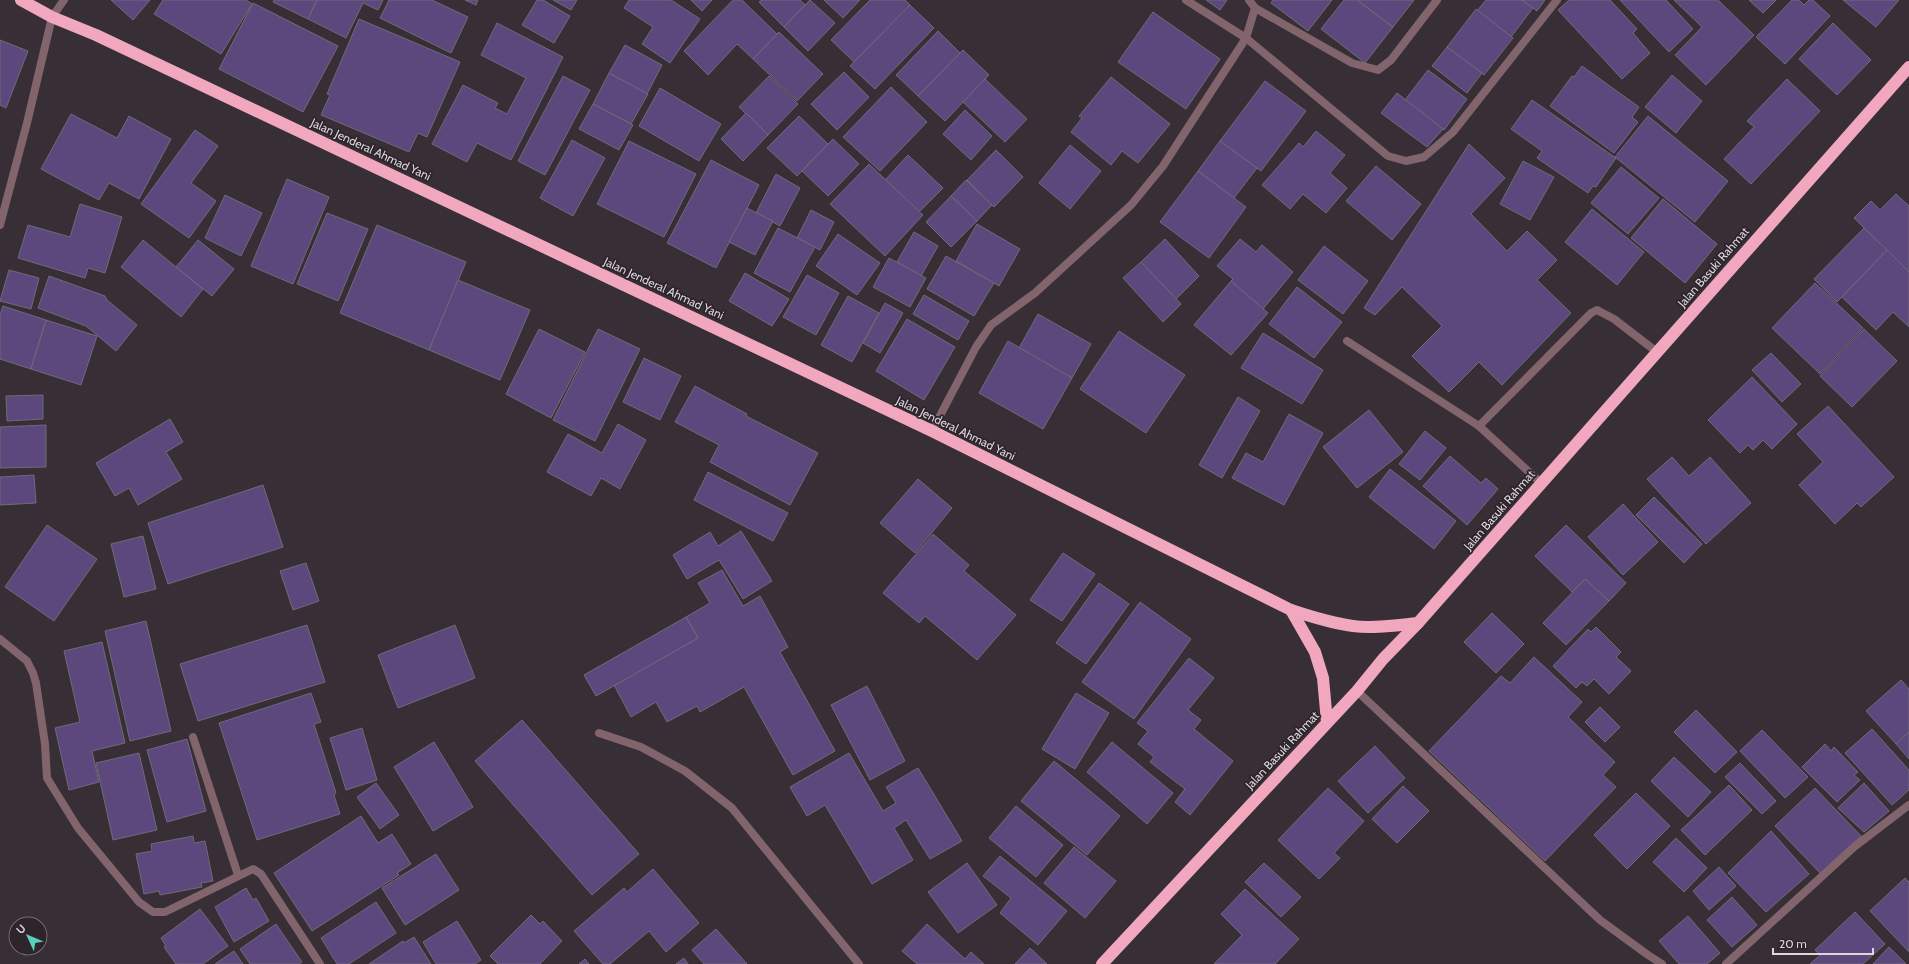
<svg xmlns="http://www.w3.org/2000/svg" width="1909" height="964" viewBox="0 0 1909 964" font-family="Cabin,sans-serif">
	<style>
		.building { fill: #5d487e; stroke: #6f6b77 }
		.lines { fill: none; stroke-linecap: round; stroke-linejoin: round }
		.lane { stroke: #82646d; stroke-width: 8 }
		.street { stroke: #82646d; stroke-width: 8 }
		.highway { stroke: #f1a8be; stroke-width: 12 }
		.labels { text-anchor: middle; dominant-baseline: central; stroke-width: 3.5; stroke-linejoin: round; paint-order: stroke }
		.street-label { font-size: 12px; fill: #ddd7dc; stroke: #2d242c }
	</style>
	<rect width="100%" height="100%" fill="#372e36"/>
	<g class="building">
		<path d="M111,0h39l-17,20z"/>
		<path d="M163,0h83l6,4 -31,50 -67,-40z"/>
		<path d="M274,0h43l-9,19 -35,-17z"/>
		<path d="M317,0h66l-5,10 -15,-7 -17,35 -38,-19z"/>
		<path d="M389,0h43l36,17 -17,36 -71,-35z"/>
		<path d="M465,0h13l-2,5z"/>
		<path d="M537,0h6l27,16 -16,27 -32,-18z"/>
		<path d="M553,0h24l-6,10z"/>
		<path d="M629,0h42l29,19 -30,44 -28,-19 11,-17 -29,-19z"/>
		<path d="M691,0h21l-10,11z"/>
		<path d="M733,0h9l35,34 -24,25 -16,-15 -29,31 -24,-24z"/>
		<path d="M762,0h38l5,5 -21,22 -25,-25z"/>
		<path d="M810,0l25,23 -27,28 -24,-24z"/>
		<path d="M824,0h36l-17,18z"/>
		<path d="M870,0h35l5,5 -56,57 -23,-22z"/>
		<path d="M1206,0h21l-7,10z"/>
		<path d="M1273,0h59l-24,31 -37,-28z"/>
		<path d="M1344,0h13l36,27 -28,36 -44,-34z"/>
		<path d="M1357,0h57l-21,27z"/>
		<path d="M1486,0h36l11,8 -22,29 -34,-26z"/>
		<path d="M1522,0h23l-8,11z"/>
		<path d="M1569,0h41l27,29 -4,4 17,20 -28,26 -64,-69z"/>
		<path d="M1620,0h46l27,29 -24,23z"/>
		<path d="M1674,0h44l36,35 -48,50 -31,-30 27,-28z"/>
		<path d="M1749,0h27l-13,13z"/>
		<path d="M1792,0h7l5,5 5,-5h4l17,16 -45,48 -29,-27z"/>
		<path d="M1843,0h56l-23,27z"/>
		<path d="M253,3l85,43 -35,66 -84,-43z"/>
		<path d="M910,5l24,23 -59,61 -25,-23z"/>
		<path d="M1476,9l37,29 -29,37 -37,-28z"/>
		<path d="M1153,12l67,47 -34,50 -68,-47z"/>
		<path d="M359,19l101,43 -33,75 -9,-4 -9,19 -88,-37 9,-20 -3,-1z"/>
		<path d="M497,23l66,34 -52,103 -34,-17 -10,19 -35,-18 31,-59 35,18 -3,5 12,6 19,-36 -45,-23z"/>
		<path d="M1833,23l38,37 -34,35 -38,-36z"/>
		<path d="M938,31l22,22 -42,43 -22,-21z"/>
		<path d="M779,32l44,42 -26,27 -44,-42z"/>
		<path d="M0,40l28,11 -22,57 -6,-3z"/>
		<path d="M625,45l37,20 -15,29 -38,-21z"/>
		<path d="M1447,47l35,26 -15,20 -35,-27z"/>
		<path d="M963,50l26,25 -44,46 -27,-25z"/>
		<path d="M1582,66l57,41 -7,10 6,5 -24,31 -64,-47 22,-30 2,1z"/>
		<path d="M1428,70l39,29 -23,31 -39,-30z"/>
		<path d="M844,72l25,25 -32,33 -26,-26z"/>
		<path d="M609,73l39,21 -17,30 -38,-20z"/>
		<path d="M1672,75l30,26 -26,32 -31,-26z"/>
		<path d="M563,76l27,14 -45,85 -27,-14z"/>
		<path d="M769,76l29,28 -30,31 -29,-28z"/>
		<path d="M1111,77l59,47 -32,39 -16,-12 -11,14 -40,-33 11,-14 -3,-2z"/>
		<path d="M985,79l42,40 -22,23 -42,-40z"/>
		<path d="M1787,79l33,32 -69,73 -27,-25 30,-32 -7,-6z"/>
		<path d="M1265,81l41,30 -45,60 -41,-30z"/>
		<path d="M891,87l36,35 -47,49 -37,-34z"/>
		<path d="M660,88l61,36 -22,37 -60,-35z"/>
		<path d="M1397,93l46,36 -16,18 -46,-34z"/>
		<path d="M1532,100l84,58 -20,29 -3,-1 -5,7 -51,-35 5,-7 -31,-22z"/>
		<path d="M593,104l40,21 -14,25 -40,-21z"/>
		<path d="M965,110l27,26 -21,24 -28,-26z"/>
		<path d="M746,113l22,22 -25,26 -22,-22z"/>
		<path d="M71,114l46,24 12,-22 42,23 -32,60 -30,-16 -10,17 -58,-31z"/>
		<path d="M799,116l29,28 -31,32 -30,-28z"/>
		<path d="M1648,116l80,65 -33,41 -80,-65z"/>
		<path d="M195,130l23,16 -27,37 25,18 -27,37 -48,-34z"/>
		<path d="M1316,131l29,24 -15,18 17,15 -21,25 -23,-19 -13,15 -28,-24 37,-42 4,4z"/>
		<path d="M833,139l26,25 -31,32 -26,-25z"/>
		<path d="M572,140l33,18 -32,58 -33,-18z"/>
		<path d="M629,141l67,33 -32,63 -67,-33z"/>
		<path d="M1220,141l37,27 -23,30 -36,-27z"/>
		<path d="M1469,144l36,34 -34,36 36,37 20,-20 30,29 -20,20 34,33 -69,72 -23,-23 -30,30 -37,-36 30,-30 -40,-39 -27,28 -11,-7z"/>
		<path d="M1070,145l31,26 -31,38 -31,-26z"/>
		<path d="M996,150l27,27 -29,30 -27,-27z"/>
		<path d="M908,155l35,33 -24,24 -34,-32z"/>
		<path d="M711,160l48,25 -43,83 -49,-25z"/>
		<path d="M1523,161l31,16 -24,43 -30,-16z"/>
		<path d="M869,164l54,51 -38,41 -55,-52z"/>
		<path d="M1376,166l45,38 -29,36 -46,-39z"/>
		<path d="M1621,167l38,31 -31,36 -37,-31z"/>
		<path d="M1198,171l48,36 -37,51 -49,-36z"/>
		<path d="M776,174l24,14 -20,38 -24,-13z"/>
		<path d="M287,179l42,18 -36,87 -42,-18z"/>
		<path d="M966,180l26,25 -15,16 -26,-25z"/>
		<path d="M1896,194l13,12v66l-55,-54 17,-17 9,9z"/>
		<path d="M225,195l37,18 -21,43 -36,-18z"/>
		<path d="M951,196l26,25 -26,26 -25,-25z"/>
		<path d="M1663,199l54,45 -32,39 -54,-45z"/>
		<path d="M80,204l42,13 -17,56 -17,-5 -3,10 -67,-20 10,-33 42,12z"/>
		<path d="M747,208l26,13 -18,34 -26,-13z"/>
		<path d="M1592,209l52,43 -27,33 -52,-43z"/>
		<path d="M811,210l23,12 -14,28 -23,-12z"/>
		<path d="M327,213l41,16 -30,72 -41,-17z"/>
		<path d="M977,224l43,25 -21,37 -43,-25z"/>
		<path d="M377,225l89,37 -37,88 -89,-37z"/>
		<path d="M778,228l37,19 -25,45 -36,-19z"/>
		<path d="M1864,228l23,22 -50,52 -23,-23z"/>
		<path d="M914,232l24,14 -17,30 -24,-14z"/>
		<path d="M838,234l42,29 -23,32 -41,-29z"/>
		<path d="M1165,239l34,37 -23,23 -35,-37z"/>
		<path d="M1240,239l16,13 6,-7 31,27 -30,37 -32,-28 2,-2 -16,-13z"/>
		<path d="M143,240l60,49 -22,28 -60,-50z"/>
		<path d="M198,240l36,29 -22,27 -36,-29z"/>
		<path d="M1324,246l44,35 -25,33 -45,-34z"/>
		<path d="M1887,250l22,22v55l-16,-15 -17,18 -34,-33z"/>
		<path d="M946,256l48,27 -20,33 -47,-27z"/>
		<path d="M889,258l37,20 -16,29 -37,-20z"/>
		<path d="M1141,262l40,42 -18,18 -40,-44z"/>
		<path d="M9,270l30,8 -8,31 -31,-8z"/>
		<path d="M745,273l44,26 -17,27 -43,-25z"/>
		<path d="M807,275l32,18 -23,42 -33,-18z"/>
		<path d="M49,276l56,20 2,4 30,25 -21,26 -30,-25 -48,-18z"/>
		<path d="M458,280l72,30 -30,70 -71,-30z"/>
		<path d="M1231,281l37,32 -37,42 -37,-30z"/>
		<path d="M1815,283l48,45 -43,46 -48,-46z"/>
		<path d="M1297,287l45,35 -28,36 -45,-34z"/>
		<path d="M924,295l45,26 -11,19 -45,-26z"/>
		<path d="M848,296l31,17 -27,49 -31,-17z"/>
		<path d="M885,303l18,10 -23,40 -17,-10z"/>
		<path d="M3,306l43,14 -15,49 -31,-10v-44z"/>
		<path d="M1038,314l53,30 -19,34 -53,-30z"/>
		<path d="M907,319l48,28 -31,53 -48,-29z"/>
		<path d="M46,320l51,16 -16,49 -50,-16z"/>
		<path d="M539,329l46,23 -34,66 -45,-24z"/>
		<path d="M598,329l42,20 -45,92 -42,-21z"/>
		<path d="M1864,329l33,32 -45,46 -32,-31z"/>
		<path d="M1119,331l66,44 -39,58 -66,-44z"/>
		<path d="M1263,333l60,37 -21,34 -61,-36z"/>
		<path d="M1008,341l64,37 -29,51 -64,-36z"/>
		<path d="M1771,353l30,31 -19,18 -30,-32z"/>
		<path d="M644,358l37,18 -21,44 -37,-18z"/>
		<path d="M1752,377l45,47 -25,25 -9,-9 -10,10 -5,-5 -8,8 -32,-33z"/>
		<path d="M695,386l52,28 -1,2 72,37 -28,52 -80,-43 9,-17 -44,-23z"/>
		<path d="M43,395v24l-36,2 -1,-25z"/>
		<path d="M1238,397l22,14 -38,67 -23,-13z"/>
		<path d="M1828,406l66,71 -33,30 -4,-4 -22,21 -36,-39 24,-23 -26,-28z"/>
		<path d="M1369,410l34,42 -46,36 -34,-41z"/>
		<path d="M1289,414l34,19 -39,72 -52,-27 14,-25 17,9z"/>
		<path d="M170,419l13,23 -17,10 16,27 -44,26 -9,-17 -14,8 -19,-33z"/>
		<path d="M618,424l28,16 -26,49 -19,-11 -10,18 -44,-24 21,-38 34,19z"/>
		<path d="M46,425v42l-46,1v-41z"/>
		<path d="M1425,431l21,17 -26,32 -21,-16z"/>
		<path d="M1450,456l31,27 5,-5 12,11 -31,36 -44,-39z"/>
		<path d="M1672,457l17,19 21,-19 41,46 -45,41 -59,-65z"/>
		<path d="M1390,469l66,52 -22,28 -65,-52z"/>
		<path d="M708,472l80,41 -15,28 -79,-41z"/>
		<path d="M34,475l2,28 -36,2v-28z"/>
		<path d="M918,479l34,29 -37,45 -35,-30z"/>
		<path d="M263,485l20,62 -115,37 -20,-61z"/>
		<path d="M1654,497l48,47 -18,19 -48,-48z"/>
		<path d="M1623,504l35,38 -35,33 -35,-38z"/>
		<path d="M47,525l50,34 -43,62 -49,-34z"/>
		<path d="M1566,525l60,58 -17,18 -24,-22 -13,13 -37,-36z"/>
		<path d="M741,531l31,50 -29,18 -24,-39 -32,19 -14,-24 37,-23 8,14z"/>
		<path d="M933,534l36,31 -5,6 52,44 -39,45 -52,-44 -6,7 -36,-30z"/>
		<path d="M143,536l13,53 -32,8 -13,-53z"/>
		<path d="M1063,553l32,21 -33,47 -32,-21z"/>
		<path d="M306,563l13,38 -26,9 -13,-39z"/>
		<path d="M722,570l21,36 17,-10 28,51 -8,5 55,99 -42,24 -49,-88 -44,25 -3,-6 -30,16 -11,-20 -25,15 -17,-32 84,-47 -12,-21 24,-14 -12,-20z"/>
		<path d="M1585,579l24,22 -43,44 -23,-22z"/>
		<path d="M1099,583l30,21 -43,60 -30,-21z"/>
		<path d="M1140,602l51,37 -57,80 -52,-37z"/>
		<path d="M1492,613l32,31 -28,29 -32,-31z"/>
		<path d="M686,617l12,21 -102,58 -12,-21z"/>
		<path d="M146,621l25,110 -41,10 -25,-110z"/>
		<path d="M307,625l18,57 -127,39 -18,-57z"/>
		<path d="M455,625l20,53 -77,30 -20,-53z"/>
		<path d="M1596,627l25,25 -5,5 15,14 -22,23 -15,-15 -7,7 -5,-4 -6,6 -23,-22 35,-37 3,3z"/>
		<path d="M102,642l23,101 -33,8 7,31 -30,8 -14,-62 25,-6 -16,-71z"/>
		<path d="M1534,657l48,45 -14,15 47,45 -12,13 13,12 -71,74 -116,-110 72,-75 9,7z"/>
		<path d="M1189,658l25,20 -26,32 13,10 -7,9 39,32 -43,54 -15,-13 10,-13 -35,-27 4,-5 -16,-13 10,-13 -11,-8z"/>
		<path d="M1901,680l8,9v43l-13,12 -30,-33z"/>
		<path d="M867,686l38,75 -35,19 -39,-75z"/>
		<path d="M311,693l10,29 -7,2 22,69 -2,2 6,19 -83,26 -38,-117z"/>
		<path d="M1076,693l33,20 -34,56 -33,-20z"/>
		<path d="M1600,707l20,20 -15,15 -20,-20z"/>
		<path d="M1696,710l41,42 -22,21 -41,-41z"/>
		<path d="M522,720l117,134 -47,41 -117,-134z"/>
		<path d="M362,728l15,52 -31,10 -16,-52z"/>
		<path d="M1872,729l37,41v20l-17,15 -47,-52z"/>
		<path d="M1762,730l46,47 -23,21 -45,-47z"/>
		<path d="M1909,732v27l-13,-15z"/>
		<path d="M187,739l19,72 -39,11 -20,-72z"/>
		<path d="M434,742l39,65 -40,24 -39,-64z"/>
		<path d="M1112,742l61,51 -26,31 -60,-52z"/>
		<path d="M1825,744l6,7 3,-4 24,25 -4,3 6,5 -23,22 -35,-35z"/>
		<path d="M1375,746l30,32 -37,35 -30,-32z"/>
		<path d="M139,753l18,77 -44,10 -17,-77z"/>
		<path d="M849,753l34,58 13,-8 -10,-16 32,-19 44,73 -32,18 -24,-39 -12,8 19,32 -41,24 -47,-79 -18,11 -17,-29z"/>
		<path d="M1674,757l37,35 -23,25 -37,-36z"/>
		<path d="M1054,761l66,55 -33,39 -66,-54z"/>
		<path d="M1740,763l36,38 -14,13 -37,-37z"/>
		<path d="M376,783l23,32 -19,14 -23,-32z"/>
		<path d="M1864,783l25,28 -25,21 -26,-24z"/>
		<path d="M1729,785l23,25 -47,45 -24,-25z"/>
		<path d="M1403,786l26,25 -32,32 -25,-24z"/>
		<path d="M1328,788l36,33 -30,32 6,5 -21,21 -41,-39z"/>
		<path d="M1815,788l46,48 -40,38 -46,-48z"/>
		<path d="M1636,793l34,33 -43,43 -33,-34z"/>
		<path d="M1016,806l47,39 -27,32 -47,-39z"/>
		<path d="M361,816l17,27 14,-9 19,30 -14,9 2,2 -87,56 -38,-58z"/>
		<path d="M1771,831l38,43 -43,38 -38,-39z"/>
		<path d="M193,836l1,7 11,-2 8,40 -12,2 1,4 -42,8 -1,-4 -15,3 -8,-40 16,-3 -1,-7z"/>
		<path d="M1676,838l31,30 -23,24 -31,-30z"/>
		<path d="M1074,847l42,34 -31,37 -41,-35z"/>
		<path d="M436,854l23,36 -54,35 -23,-37z"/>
		<path d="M1000,856l67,55 -29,34 -38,-32 11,-15 -28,-22z"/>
		<path d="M967,863l30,42 -39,28 -30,-41z"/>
		<path d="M1264,863l37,34 -20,20 -36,-35z"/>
		<path d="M1719,867l17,19 -27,24 -16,-19z"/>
		<path d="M653,869l46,54 -33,29 -17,-21 -39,33h-7l-29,-33 50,-43 3,4z"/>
		<path d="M1905,878l4,4v70l-39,-41z"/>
		<path d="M246,888l7,12 3,-2 13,23 -35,21 -19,-35z"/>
		<path d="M1245,889l54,50 -24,25h-61l28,-29 -21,-21z"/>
		<path d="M1732,897l25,28 -25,22 -25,-27z"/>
		<path d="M376,902l20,31 -47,31h-12l-16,-26z"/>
		<path d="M200,909l28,37 -25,18h-27l-12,-17 2,-1 -5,-8z"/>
		<path d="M1855,912l30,32 -22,20h-53l10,-9 -5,-5z"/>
		<path d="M531,915l9,9 3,-3 19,20 -22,23h-42l-8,-8z"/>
		<path d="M1688,916l32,37 -13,11h-28l-20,-23z"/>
		<path d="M457,921l24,39 -6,4h-39l-13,-22z"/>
		<path d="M276,924l26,38 -3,2h-49l-10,-15z"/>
		<path d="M927,924l38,35 6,-7 13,12h-67l-15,-13z"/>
		<path d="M716,929l31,35h-43l-12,-14z"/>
		<path d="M414,937l17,27h-62l34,-23 1,2z"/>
		<path d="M1889,947l17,17h-33z"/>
		<path d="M1030,948l17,16h-32z"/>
		<path d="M234,951l9,13h-28z"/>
		<path d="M684,958l4,6h-12z"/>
		<path d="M585,959l4,5h-10z"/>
	</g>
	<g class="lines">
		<g class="lane">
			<path d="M1347,341l132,85"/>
			<path d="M1541,483l-62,-57 112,-113 6,-3 17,9 43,33"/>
		</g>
		<g class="street">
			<path d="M1186,0l60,38 142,118 18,5 18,-4 29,-25 104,-132"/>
			<path d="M1255,8l97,55 26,7 13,-10 46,-60"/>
			<path d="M0,225l27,-102 25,-106 12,-17"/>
			<path d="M932,431l44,-84 15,-22 44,-32 96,-88 32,-39 83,-128 9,-30 -6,-8"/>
			<path d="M0,639l27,22 6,12 3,10 9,61 2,34 31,50 61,74 14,10h12l88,-43 8,5 59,90"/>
			<path d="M1357,691l243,229 48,35 14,9"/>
			<path d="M599,733l42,14 44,24 47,37 127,156"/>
			<path d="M193,737l45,138"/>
			<path d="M1726,964l128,-117 55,-42"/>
		</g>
		<g class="highway">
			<path d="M21,0l31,17 44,18 836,396 359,179c21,7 40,13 62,16 21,3 44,-1 65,-3"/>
			<path d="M1291,610l24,42 8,26 4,44"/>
			<path d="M1102,964l255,-273 26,-32 35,-36 491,-556"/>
		</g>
	</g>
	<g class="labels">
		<g class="street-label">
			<text transform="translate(371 149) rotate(25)">Jalan Jenderal Ahmad Yani</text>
			<text transform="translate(1713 267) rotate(-49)">Jalan Basuki Rahmat</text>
			<text transform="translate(664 288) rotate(25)">Jalan Jenderal Ahmad Yani</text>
			<text transform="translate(956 428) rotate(26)">Jalan Jenderal Ahmad Yani</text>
			<text transform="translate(1499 510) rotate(-49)">Jalan Basuki Rahmat</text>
			<text transform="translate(1282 750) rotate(-47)">Jalan Basuki Rahmat</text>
		</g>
	</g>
	<g transform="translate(28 936) rotate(314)"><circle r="19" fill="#2d242c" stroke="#736c72"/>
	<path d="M0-3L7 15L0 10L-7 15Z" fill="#5acebd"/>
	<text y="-6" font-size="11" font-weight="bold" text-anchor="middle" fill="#ddd7dc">U</text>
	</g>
	<path d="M1773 948v6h100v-6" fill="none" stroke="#ddd7dc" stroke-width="2"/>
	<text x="1779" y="948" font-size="12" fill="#ddd7dc" stroke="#2d242c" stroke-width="3" paint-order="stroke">20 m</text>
</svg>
